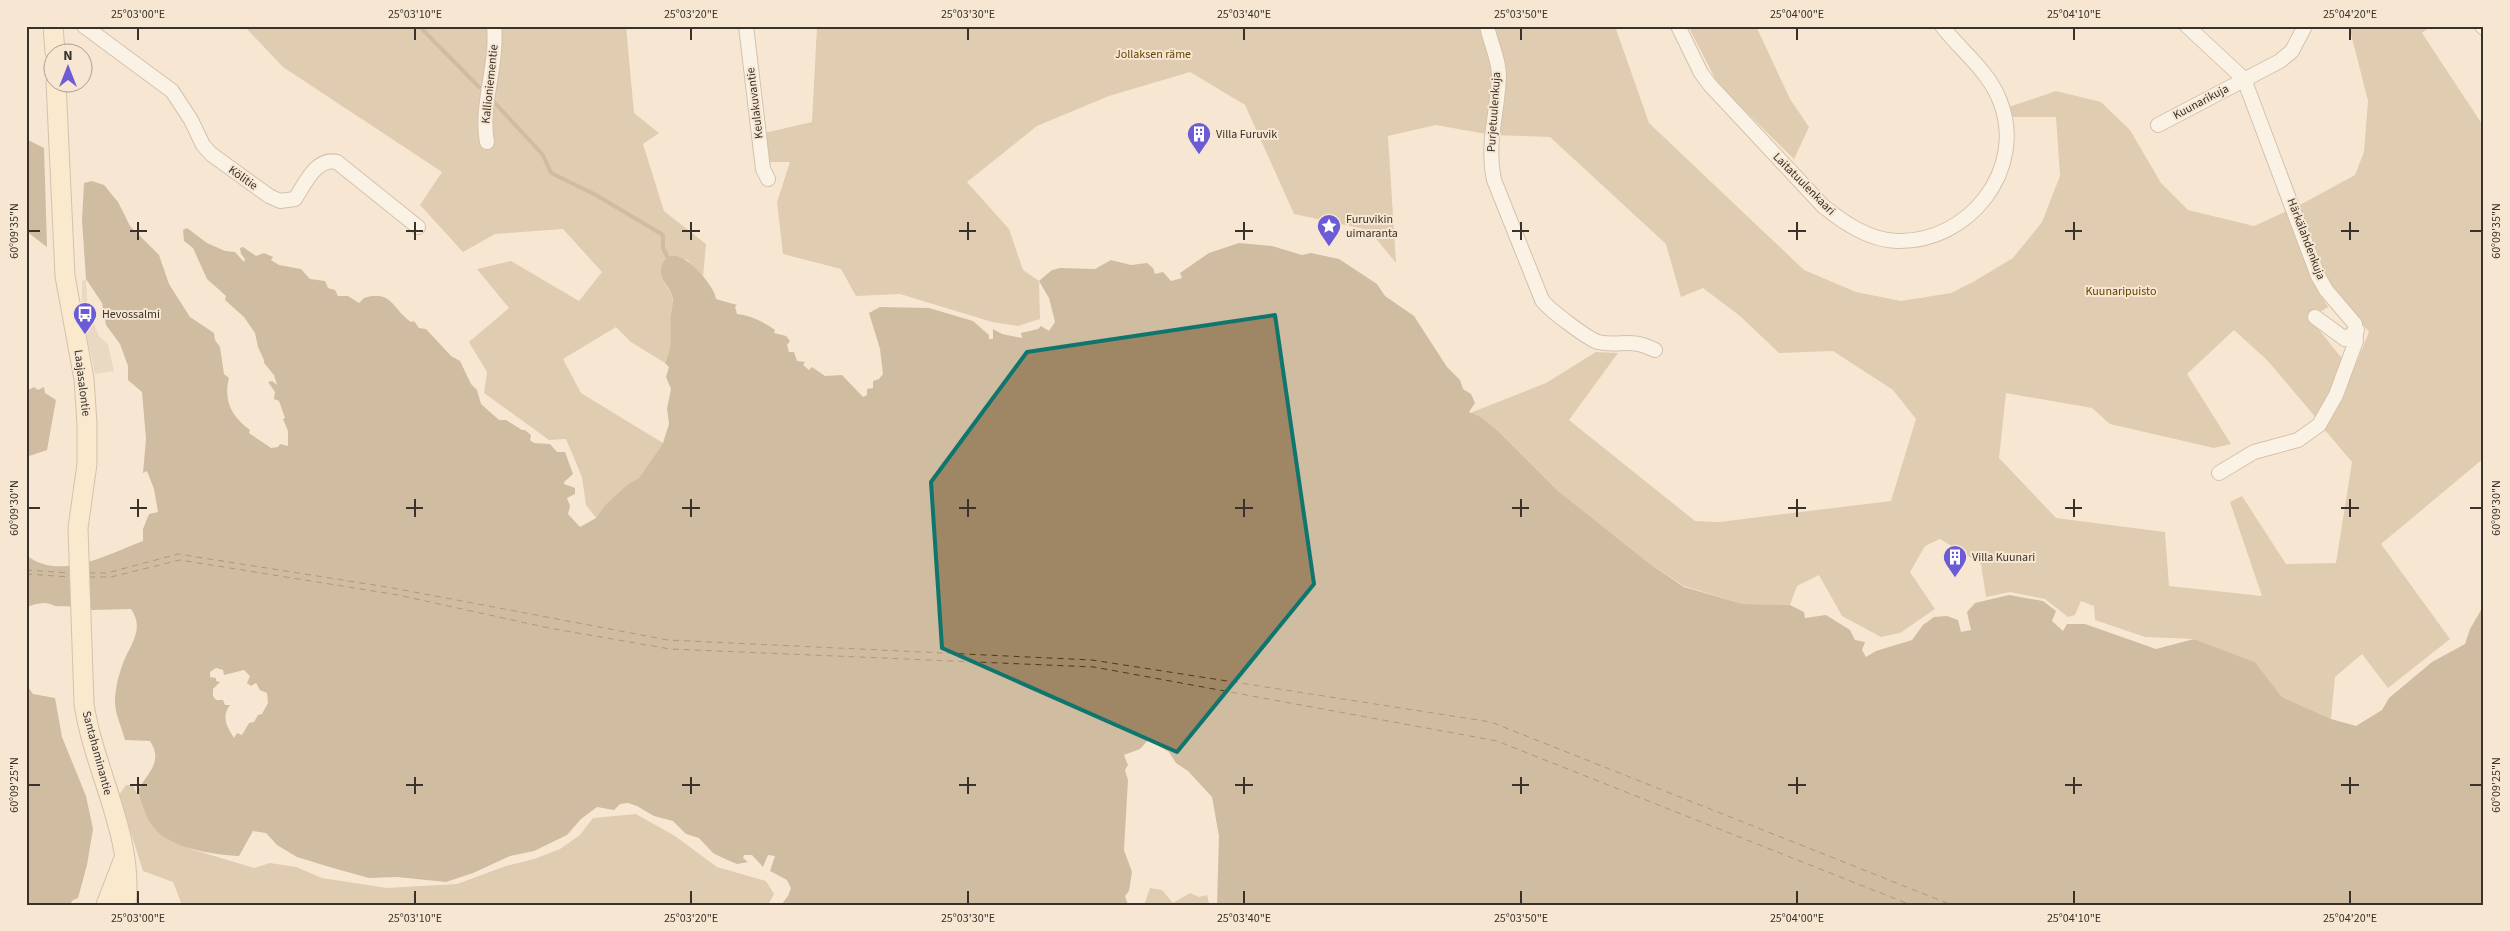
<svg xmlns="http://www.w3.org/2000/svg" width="2510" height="931" viewBox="0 0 2510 931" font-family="'Source Sans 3',sans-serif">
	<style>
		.green { fill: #d9c7af }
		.forest { fill: #c4aa88 }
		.water { fill: #9f8765; fill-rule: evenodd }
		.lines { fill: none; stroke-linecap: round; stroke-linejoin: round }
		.stream { stroke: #9f8765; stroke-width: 4 }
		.ferry { stroke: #53390d; stroke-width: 1; stroke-dasharray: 6 5; stroke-linecap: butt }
		.minor-casing { stroke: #a49581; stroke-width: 16 }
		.secondary-casing { stroke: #a49581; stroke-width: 21 }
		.minor { stroke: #fff; stroke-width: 14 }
		.secondary { stroke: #feeaca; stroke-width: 19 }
		.marked { fill: none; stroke: #0f766e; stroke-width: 4; stroke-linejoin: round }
		.ticks { fill: none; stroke: #38322a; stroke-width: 2 }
		.labels { text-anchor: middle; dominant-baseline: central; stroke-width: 4; stroke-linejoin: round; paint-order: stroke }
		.park-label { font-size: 12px; fill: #654201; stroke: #f7e7d2 }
		.street-label { font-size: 12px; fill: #38322a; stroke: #f7e7d2 }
		.poi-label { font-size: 12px; fill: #38322a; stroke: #f7e7d2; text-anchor: start }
		.neatline { fill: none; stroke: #38322a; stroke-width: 2 }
		.ticks-label { font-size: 12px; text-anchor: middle; fill: #38322a }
	</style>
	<rect width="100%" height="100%" fill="#f7e7d2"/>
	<path class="green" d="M86,279l2,31 11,26 9,8 6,27 -19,3 -13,-62v-31z"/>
	<g class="forest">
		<path d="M244,26h382l8,87 25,20 -16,11 21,67 42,33 -3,32 -17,-17 -23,22 9,14 1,11 -2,8 1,34 -7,15 -34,-21 -15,-15 -53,32 18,34 82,50 -24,35 -11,6 -23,21 -9,13 -10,-13 -4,-28 -16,-38 -17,1 -65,-47 3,-21 -18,-30 40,-34 -32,-39 34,-8 68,40 23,-29 -39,-43 -68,5 -32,18 -43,-47 22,-33 -159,-105z"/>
		<path d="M817,26h665l12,46 -8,62 -50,-9 -48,11 8,127 -27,-33 -75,-16 -49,-109 -55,-33 -81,24 -72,30 -70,56 42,47 14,41 16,11 1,38 -22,7 -26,-4 -92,-28 -44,2 -15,-27 -58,-15 -6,-52 13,-40h-22l-4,-29 48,-11z"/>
		<path d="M1492,26h123l34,97 155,147 52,22 45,9 50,-8 22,-11 40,-24 29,-36 18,-46 -4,-59h-43l-4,-10 47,-16 45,11 29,28 31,53 27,27 66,16 35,-16 31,84 8,13 -10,6 -2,13 28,35 -12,32 -15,26 -49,-58 -34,-31 -47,44 44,70 -17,4 -104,-24 -18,-16 -86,-15 -7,65 57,60 109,14 4,54 93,10 -32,-94 12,-6 44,68 50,-1 16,-101 -28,-33 23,-43 22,-54 -46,-57 -25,-69 57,-31 9,-23 4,-51 -18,-71 2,-4h79l-9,7 62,94v331l-103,86 69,95 -62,49 -26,-34 -27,23 -4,42 -49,-22 -27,-35 -61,-23 -49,-2 -50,-17 -1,-14 -13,-5 -6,14 -7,2 -23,-18 -35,-7 -24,5 -5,-33 -41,-25 -15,7 -15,26 25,37 -35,24 -19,4 -39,-21 -23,-41 -22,11 -7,19 -47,-1 -59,-18 -34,-22 -93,-74 -60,-60 -16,-13 -11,-4 76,-30 50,-31 22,1 -49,67 126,101 24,1 172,-21 25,-82 -23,-29 -60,-39 -54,2 -39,-37 -37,-28 -22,9 -15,-53 -116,-107 -55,-2z"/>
		<path d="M1688,26h68l34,73 19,28 -15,32 -76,-75z"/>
		<path d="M126,785h7l20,42 38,22 63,19 16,-5 26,4 26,11 65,10 70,-4 49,-18 28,-7 26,-10 20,-14 13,-17 43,-4 39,22 42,31 49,14 8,13 -6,11h-586l-9,-23 -30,-11 -24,-76z"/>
		<path d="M1150,888l12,2 11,13 17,-10 9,4 8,-2 2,8 -65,2z"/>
	</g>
	<g class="water">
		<path d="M26,139l18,9 3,99 -21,-16z"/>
		<path d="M92,181l12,4 14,17 12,24 29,29 10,29 21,33 24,16 1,7 5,7 4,27 5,4c-6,23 3,39 21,52l-1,3 22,15 7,-1 2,-3 8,2v-15l-5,-12 2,-1 -6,-17 -5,-2 1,-7 -7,-10 4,-1 5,4 -3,-10 -10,-12v-3l-6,-13 -3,-14 -11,-16 -19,-17 1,-4 -19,-17 -14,-31 -9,-7 -1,-11 4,-2 20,15 18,8 10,1 9,10 1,-3 -4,-5 -1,-6 3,-1 13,9 8,-3 9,4 -2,3 8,5 22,4 9,10 15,2 3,7 7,2 3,6h10l11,7 5,-5c28,-9 29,12 47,24l3,-1 5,7 7,1 25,27 9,5 11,23 6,6 4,14 18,16h7l16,10h3l6,5 -1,5 4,3 16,1 7,8h8l8,22 -9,8v2l11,4v6l-8,4 3,8 -2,8 12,13 16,-9 9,-13 23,-21 11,-6 24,-35 6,-19 -2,-16 4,-19 -5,-12 3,-10 -4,-4c10,-22 4,-28 6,-49 1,-7 3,-12 1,-19 -4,-10 -16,-19 -9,-32 12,-25 52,22 53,36l21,6 -2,2 2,7c13,1 27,8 38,16l-1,3 12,3 4,5 -3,4 2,7h5l3,9 8,1 -2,3 6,5 3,-3 13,9 17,-1 21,22 4,-2v-6l6,-1v-7l6,-2 4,-5 -3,-25 -11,-36 11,-6 49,1 44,13 16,14v4h4v-10l9,5 20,4 -1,-5 17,-4 3,-3 8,5 6,-9 -6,-24 -10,-17 13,-11 8,-2 35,1 16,-9 20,5 16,-2 6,5 2,6 8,-2 8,9 11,-3 -2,-5 29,-20 30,-10 33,3 30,9 9,-2 28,6 38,25 8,12 29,20 33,51 13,13 3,9 8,5 4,9 -6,9 12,5 16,13 60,60 93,74 34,23 59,17 47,1 14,7 1,6 21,-3 24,15 5,10 10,2 -3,8 4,7 10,-6 36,-11 11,-15 11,-8 13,-1 11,4 3,12 10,-2 -4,-18 8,-9 34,-8 34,6 13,10 -4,10 11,10 4,-7h18l71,25 38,-10 61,23 27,35 49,22 25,7 26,-16 7,-12 43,-36 33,-18 5,-15 14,-24v300h-1267l2,-69 -7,-39 -24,-26 -12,-8 -7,-11 -21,-12 -8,9 -16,6 4,10 -3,5 3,10 -4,70 8,22 -3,19 -4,5 3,9h-347l7,-9 3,-8 -4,-8 -17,-9 5,-15 -7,-1 -5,12 -11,-12h-8l-1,3 5,4 -11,2 -14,-6 -10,-5 -14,-15 -13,-4 -13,-13 -19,-5 -17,-10 -9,-3 -8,1 -6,6 -17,-3 -16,12 -14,16 -33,16 -24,5 -37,17 -27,9 -49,-5 -28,1 -36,-10 -36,-11 -20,-12 -11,-12 -13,-2 -14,25c-25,-1 -70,-8 -86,-29 -7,-9 -11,-25 -16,-35 10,-19 27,-30 13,-51l-25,-1c-3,-12 -10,-26 -10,-38 0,-16 5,-32 11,-46 8,-16 17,-30 5,-47l-39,1 -2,-3 -35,-1c-10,-6 -19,-2 -29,1v-52c34,27 82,-1 117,-14v-12l6,-15 9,-2 -4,-23 -7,-18 -4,2 3,-34 -4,-47 -14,-12v-14l-8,-22 -14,-19 -4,-22 -16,-24 -4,-59 2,-37zM216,668l7,2 1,5 20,-5 6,6 -3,7 4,3 5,-3 4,7 7,3 1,10 -6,11 -4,1 -4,7 -5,1 -7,12 -5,-2 -3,5c-7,-11 -13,-21 -4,-33h-5l-2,-5h-7l-3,-4v-7l7,-7 -4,-1v-3l-6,-1v-5z"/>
		<path d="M34,387l4,3 6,-3 1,6 11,7 -9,50 -21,7v-66z"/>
		<path d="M26,684l7,10 22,4 7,39 24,59 7,33 -6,36 -9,33 -5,2 -4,5h-43z"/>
	</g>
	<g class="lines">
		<g class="stream">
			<path d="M419,26l60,61"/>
			<path d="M495,103l48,52 8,18 45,22 67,40v13l5,10"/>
		</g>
		<g class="ferry">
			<path d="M26,570l44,3"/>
			<path d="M89,573h18l71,-19 215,34 275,52 424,20 399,62 461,183"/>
			<path d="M26,574l44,3"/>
			<path d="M89,577h22l69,-17 218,35 151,33 121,21 424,18 403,74 414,164"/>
		</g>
		<g class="minor-casing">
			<g id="minor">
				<path d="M84,26l88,65 19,29 12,25 8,9 58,42 11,5 15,-2c10,-15 21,-42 42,-37l81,65"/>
				<path d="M746,26l17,143 5,10"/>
				<path d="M1487,26c3,16 12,33 12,49 -1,38 -13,67 -5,105l48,120c6,9 46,39 56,42 23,5 31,-5 57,8"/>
				<path d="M1678,26l23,47 9,12 113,121c21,17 46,34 74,35 72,2 130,-72 103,-140 -12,-31 -39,-50 -58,-75"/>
				<path d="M2187,26l57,53 74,197 8,14 29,34 1,17 -20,54 -17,30 -21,15 -44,12 -35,21"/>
				<path d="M2482,26l2,2"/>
				<path d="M2158,125l122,-64 12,-10 13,-25"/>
				<path d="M487,142c-7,-37 11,-77 7,-116"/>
				<path d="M2315,317l30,22 12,-9"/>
			</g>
		</g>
		<g class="secondary-casing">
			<g id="secondary">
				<path d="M53,26l2,26"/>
				<path d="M56,82l9,194 19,103 3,45v40l-9,64 6,176c10,67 50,131 42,201"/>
				<path d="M106,905l17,-44"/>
			</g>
		</g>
		<use href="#minor" class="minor"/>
		<use href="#secondary" class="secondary"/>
	</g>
	<path d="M0 0H2510V931H0ZM1275,315l39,269 -137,168 -235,-104 -11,-166 96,-130z" fill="#f7e7d2" fill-opacity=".55" fill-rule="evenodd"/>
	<path class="marked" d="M1275,315l39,269 -137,168 -235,-104 -11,-166 96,-130z"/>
	<path class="ticks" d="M138,28v12M415,28v12M691,28v12M968,28v12M1244,28v12M1521,28v12M1797,28v12M2074,28v12M2350,28v12M138,222v18M415,222v18M691,222v18M968,222v18M1244,222v18M1521,222v18M1797,222v18M2074,222v18M2350,222v18M28,231h12M130,231h17M406,231h17M682,231h18M959,231h17M1235,231h18M1512,231h17M1788,231h18M2065,231h17M2341,231h18M2470,231h12M138,499v18M415,499v18M691,499v18M968,499v18M1244,499v18M1521,499v18M1797,499v18M2074,499v18M2350,499v18M28,508h12M130,508h17M406,508h17M682,508h18M959,508h17M1235,508h18M1512,508h17M1788,508h18M2065,508h17M2341,508h18M2470,508h12M138,777v17M415,777v17M691,777v17M968,777v17M1244,777v17M1521,777v17M1797,777v17M2074,777v17M2350,777v17M28,785h12M130,785h17M406,785h17M682,785h18M959,785h17M1235,785h18M1512,785h17M1788,785h18M2065,785h17M2341,785h18M2470,785h12M138,891v13M415,891v13M691,891v13M968,891v13M1244,891v13M1521,891v13M1797,891v13M2074,891v13M2350,891v13"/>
	<defs>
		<g id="building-pin" transform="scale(1.25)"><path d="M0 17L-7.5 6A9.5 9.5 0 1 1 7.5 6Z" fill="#6b5bd5" stroke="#f7e7d2"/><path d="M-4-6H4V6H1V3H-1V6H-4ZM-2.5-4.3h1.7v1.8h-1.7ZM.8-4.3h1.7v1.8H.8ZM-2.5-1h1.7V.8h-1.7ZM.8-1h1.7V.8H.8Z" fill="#fff"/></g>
		<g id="sight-pin" transform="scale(1.25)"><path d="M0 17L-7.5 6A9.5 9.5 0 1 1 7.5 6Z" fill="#6b5bd5" stroke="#f7e7d2"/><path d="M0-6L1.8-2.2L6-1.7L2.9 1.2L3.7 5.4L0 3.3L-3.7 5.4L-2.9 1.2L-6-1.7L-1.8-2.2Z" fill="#fff"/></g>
		<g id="bus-pin" transform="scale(1.25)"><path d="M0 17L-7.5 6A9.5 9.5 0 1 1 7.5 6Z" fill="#6b5bd5" stroke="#f7e7d2"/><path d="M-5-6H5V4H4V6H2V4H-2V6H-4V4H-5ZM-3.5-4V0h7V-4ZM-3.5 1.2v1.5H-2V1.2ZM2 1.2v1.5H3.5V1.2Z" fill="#fff"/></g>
	</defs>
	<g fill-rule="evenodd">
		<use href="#building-pin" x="1199" y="134"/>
		<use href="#sight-pin" x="1329" y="226"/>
		<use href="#bus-pin" x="85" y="314"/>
		<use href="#building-pin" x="1955" y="557"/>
	</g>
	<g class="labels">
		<g class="park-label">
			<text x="1153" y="54">Jollaksen räme</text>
			<text x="2121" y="291">Kuunaripuisto</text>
		</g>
		<g class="street-label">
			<text transform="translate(490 84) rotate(-84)">Kallioniementie</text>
			<text transform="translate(2201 102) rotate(-28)">Kuunarikuja</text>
			<text transform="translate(755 103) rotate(-97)">Keulakuvantie</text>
			<text transform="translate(1494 112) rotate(-86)">Purjetuulenkuja</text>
			<text transform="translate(243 178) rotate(35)">Kölitie</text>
			<text transform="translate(1804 184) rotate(45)">Laitatuulenkaari</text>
			<text transform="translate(2306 239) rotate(69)">Härkälahdenkuja</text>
			<text transform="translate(82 383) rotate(83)">Laajasalontie</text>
			<text transform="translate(97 753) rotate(75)">Santahaminantie</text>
		</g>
		<g class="poi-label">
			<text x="1216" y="134">Villa Furuvik</text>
			<text x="1346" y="219">Furuvikin<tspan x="1346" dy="14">uimaranta</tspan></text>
			<text x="102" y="314">Hevossalmi</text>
			<text x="1972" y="557">Villa Kuunari</text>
		</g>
	</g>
	<rect width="2510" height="931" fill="none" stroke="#f7e7d2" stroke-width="55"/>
	<g transform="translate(68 68)"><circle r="24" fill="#f7e7d2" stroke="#ab9f8f"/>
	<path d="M0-4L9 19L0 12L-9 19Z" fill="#6b5bd5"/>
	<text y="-8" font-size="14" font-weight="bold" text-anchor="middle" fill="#38322a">N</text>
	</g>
	<rect x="28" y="28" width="2454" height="876" class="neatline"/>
	<g class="ticks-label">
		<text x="138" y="18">25°03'00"E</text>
		<text x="415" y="18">25°03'10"E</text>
		<text x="691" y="18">25°03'20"E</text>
		<text x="968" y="18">25°03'30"E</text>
		<text x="1244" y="18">25°03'40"E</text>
		<text x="1521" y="18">25°03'50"E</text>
		<text x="1797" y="18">25°04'00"E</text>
		<text x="2074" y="18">25°04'10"E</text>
		<text x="2350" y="18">25°04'20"E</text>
		<text transform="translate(14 231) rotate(-90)" y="4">60°09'35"N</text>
		<text transform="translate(2496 231) rotate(-90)" y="4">60°09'35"N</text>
		<text transform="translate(14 508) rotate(-90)" y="4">60°09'30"N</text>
		<text transform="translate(2496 508) rotate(-90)" y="4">60°09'30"N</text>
		<text transform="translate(14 785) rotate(-90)" y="4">60°09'25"N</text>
		<text transform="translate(2496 785) rotate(-90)" y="4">60°09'25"N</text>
		<text x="138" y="922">25°03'00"E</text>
		<text x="415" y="922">25°03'10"E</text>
		<text x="691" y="922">25°03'20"E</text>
		<text x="968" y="922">25°03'30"E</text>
		<text x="1244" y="922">25°03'40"E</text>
		<text x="1521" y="922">25°03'50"E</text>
		<text x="1797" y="922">25°04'00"E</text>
		<text x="2074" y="922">25°04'10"E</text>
		<text x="2350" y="922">25°04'20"E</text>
	</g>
</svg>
